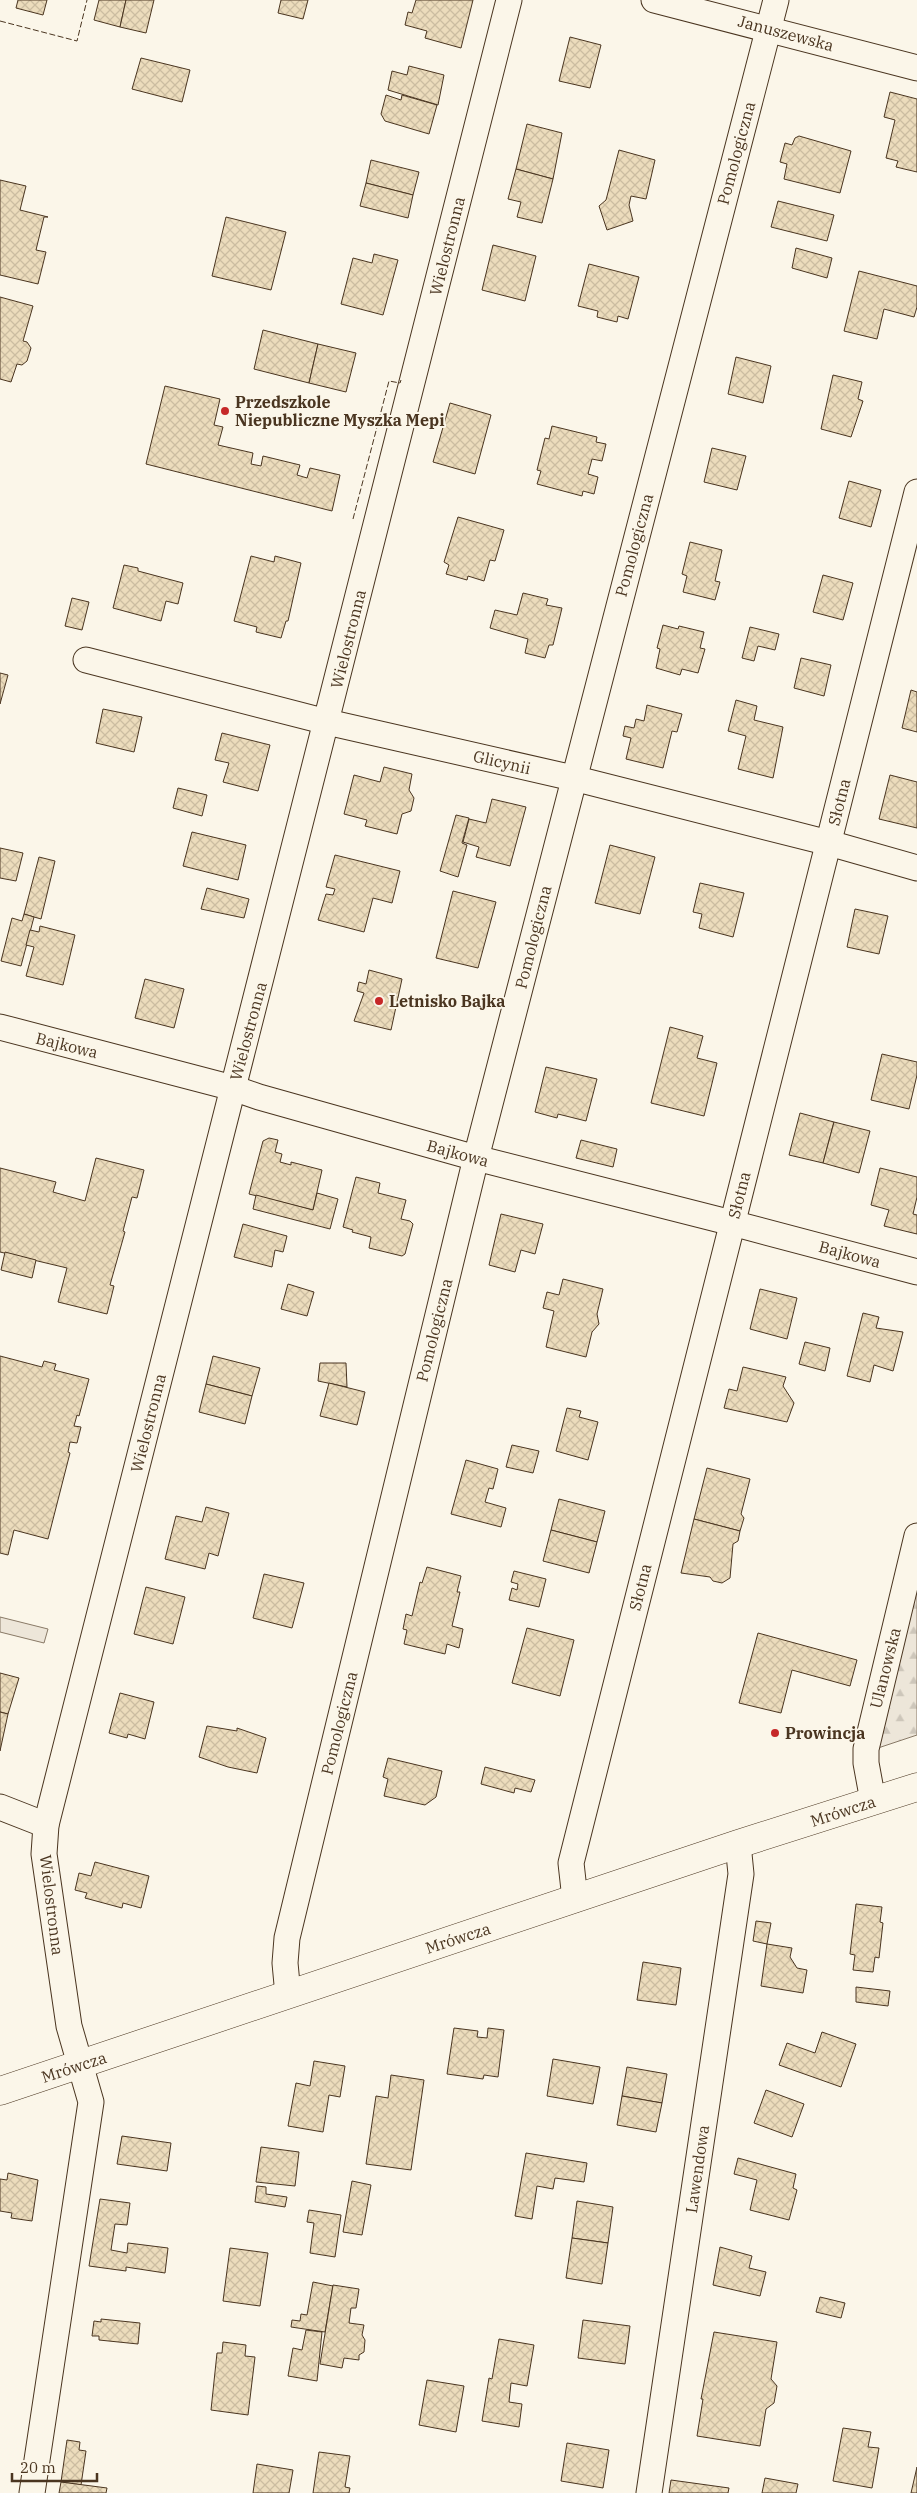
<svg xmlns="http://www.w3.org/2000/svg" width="917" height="2493" viewBox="0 0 917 2493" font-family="'IBM Plex Serif',serif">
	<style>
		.forest { fill: url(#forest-firs); stroke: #887966 }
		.park { fill: #ede6d9; stroke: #887966 }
		.building { fill: url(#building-cross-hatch); stroke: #4a3520 }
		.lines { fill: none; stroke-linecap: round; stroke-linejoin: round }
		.minor-casing { stroke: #4a3520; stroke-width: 27 }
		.tertiary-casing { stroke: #4a3520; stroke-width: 29 }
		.minor { stroke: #fbf6e9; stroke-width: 25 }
		.tertiary { stroke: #fbf6e9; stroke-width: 28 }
		.fence { stroke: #4a3520; stroke-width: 1; stroke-dasharray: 6 2.5; stroke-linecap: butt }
		.poi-dot { fill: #c62828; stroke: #fbf6e9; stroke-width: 2 }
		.labels { text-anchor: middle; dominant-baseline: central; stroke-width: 4; stroke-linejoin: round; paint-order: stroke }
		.street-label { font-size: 16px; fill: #4a3520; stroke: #fbf6e9 }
		.poi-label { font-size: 16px; font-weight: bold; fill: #4a3520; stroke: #fbf6e9; text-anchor: start }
	</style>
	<defs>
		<pattern id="forest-firs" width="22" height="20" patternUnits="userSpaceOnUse" patternTransform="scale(1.25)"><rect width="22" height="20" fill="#ede6d9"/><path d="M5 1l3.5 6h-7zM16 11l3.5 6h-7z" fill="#cdc6ba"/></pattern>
		<pattern id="building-cross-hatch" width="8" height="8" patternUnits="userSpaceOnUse" patternTransform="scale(1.25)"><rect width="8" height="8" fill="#ecdcbc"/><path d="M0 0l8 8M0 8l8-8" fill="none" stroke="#ccbda1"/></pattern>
	</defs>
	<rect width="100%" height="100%" fill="#fbf6e9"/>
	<path class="forest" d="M917,1589v146l-39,13z"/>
	<path class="park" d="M0,1617l48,12 -4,14 -44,-11z"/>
	<g class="building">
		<path d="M18,0h29l-4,15 -27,-7z"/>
		<path d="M99,0h27l-6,27 -26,-7z"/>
		<path d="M126,0h28l-8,33 -26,-6z"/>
		<path d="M281,0h27l-5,19 -25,-6z"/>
		<path d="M416,0h57l-12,48 -36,-10 2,-7 -22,-6 3,-13 4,1z"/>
		<path d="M570,37l31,8 -11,43 -31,-7z"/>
		<path d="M141,58l49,12 -8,32 -50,-13z"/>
		<path d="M409,66l35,9 -6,30 -50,-15 4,-19 15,4z"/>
		<path d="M890,92l27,7v73l-21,-5 2,-6 -12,-3 9,-38 -11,-3z"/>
		<path d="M386,95l15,5 1,-5 35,10 -8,29 -44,-13 -4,-7z"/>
		<path d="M527,124l35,9 -9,46 -37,-10z"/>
		<path d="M799,136l52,15 -11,42 -56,-14 3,-15 -7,-2 5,-19 7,2 3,-7z"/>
		<path d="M619,150l36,10 -9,39 -15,-3 -2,9 4,16 -26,9 -8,-24 7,-6z"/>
		<path d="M371,160l48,12 -6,23 -47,-12z"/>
		<path d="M516,169l37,10 -11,44 -25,-6 4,-15 -13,-3z"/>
		<path d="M0,180l26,6 -6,24 28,7h-4l-8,33 10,2 -8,32 -38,-9z"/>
		<path d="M366,183l47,12 -5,23 -48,-12z"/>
		<path d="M778,201l56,14 -7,26 -56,-14z"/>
		<path d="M226,217l60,15 -15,58 -59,-14z"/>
		<path d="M493,245l43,11 -11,45 -43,-11z"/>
		<path d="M796,248l36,10 -5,20 -35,-10z"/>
		<path d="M374,254l24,6 -15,55 -42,-11 12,-46 19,5z"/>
		<path d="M589,264l50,13 -11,42 -10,-3 -1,6 -20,-5 1,-6 -20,-5z"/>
		<path d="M859,271l58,15v21l-3,10 -30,-8 -7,30 -33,-8z"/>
		<path d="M0,297l33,9 -10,35 4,1 4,6 -4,13 -5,4 -5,-1 -6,18 -11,-3z"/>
		<path d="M263,330l55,14 -9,39 -55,-14z"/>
		<path d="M318,344l38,9 -10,39 -37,-9z"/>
		<path d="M736,357l35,9 -8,37 -35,-9z"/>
		<path d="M833,375l29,7 -4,17 5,2 -12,36 -30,-8z"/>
		<path d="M165,386l55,13 -6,26 9,2 -5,18 35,8 -2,11 10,2 2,-10 37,9 -3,10 10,3 3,-10 30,7 -8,36 -186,-47z"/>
		<path d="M450,403l41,12 -16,59 -42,-12z"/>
		<path d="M552,426l45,11 -1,5 10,2 -4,17 -10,-2 -4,15 10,3 -4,17 -11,-3 -1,5 -45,-12 4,-13 -4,-1 8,-32 4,1z"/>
		<path d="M712,448l34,8 -9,34 -33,-8z"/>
		<path d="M849,481l32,9 -10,37 -32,-9z"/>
		<path d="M458,517l46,13 -9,31 -5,-1 -6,21 -16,-5 -1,4 -21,-6 3,-9 -5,-3z"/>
		<path d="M690,542l32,8 -7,31 5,1 -5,18 -32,-8 4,-16 -5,-2z"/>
		<path d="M251,556l23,6 1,-6 26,7 -13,58h-2l-5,17 -25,-6 1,-5 -23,-6z"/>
		<path d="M124,565l14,3v3l45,12 -5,21 -12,-3 -5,20 -48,-13z"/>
		<path d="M823,575l30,8 -10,37 -30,-8z"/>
		<path d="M523,593l25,6 -2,6 16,3 -9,37h-4l-4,13 -20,-5 3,-14 -38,-11 5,-18 22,5z"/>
		<path d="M72,598l17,4 -7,28 -17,-4z"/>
		<path d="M663,625l15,4 1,-3 25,6 -4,16 5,1 -7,24 -16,-4 -2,6 -24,-7 4,-19 -3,-1z"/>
		<path d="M750,627l29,7 -4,16 -17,-4 -4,15 -12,-3z"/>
		<path d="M801,658l30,7 -7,31 -30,-8z"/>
		<path d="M0,673l8,2 -8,29z"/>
		<path d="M911,690l6,2v40l-15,-4z"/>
		<path d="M736,700l21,6 -3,14 29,7 -10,51 -35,-9 8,-33 -18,-5z"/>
		<path d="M647,705l35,9 -5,18 -5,-1 -9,37 -37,-9 5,-21 -8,-2 2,-10 9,2 2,-9 8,2z"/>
		<path d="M103,709l39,8 -8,35 -38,-9z"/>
		<path d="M222,733l48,12 -12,46 -35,-9 6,-19 -14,-3z"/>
		<path d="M384,767l28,7 -3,16 5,8 -3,13 -9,3 -5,20 -32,-8 2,-6 -23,-6 10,-39 26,7z"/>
		<path d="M890,775l27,7v46l-38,-9z"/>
		<path d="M178,788l29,7 -5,21 -29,-8z"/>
		<path d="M492,799l34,8 -16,59 -34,-9 3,-10 -16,-5 6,-23 17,4z"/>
		<path d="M456,815l13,3 -7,25 5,2 -9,32 -18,-6z"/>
		<path d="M192,832l54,13 -8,35 -55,-14z"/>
		<path d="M610,845l45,12 -15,57 -45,-11z"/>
		<path d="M0,848l23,5 -7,28 -16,-3z"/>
		<path d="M335,855l65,16 -8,32 -19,-5 -9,34 -46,-12 8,-26 7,1 2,-6 -9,-2z"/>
		<path d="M39,857l16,4 -14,58 -17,-5z"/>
		<path d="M700,883l44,10 -11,44 -34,-9 3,-14 -9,-2z"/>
		<path d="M207,888l42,11 -5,19 -43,-9z"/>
		<path d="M453,891l43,11 -18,66 -42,-10z"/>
		<path d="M855,909l33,7 -9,38 -32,-7z"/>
		<path d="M24,914l10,3 -13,49 -20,-5 11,-43 10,3z"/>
		<path d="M40,926l35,9 -12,50 -37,-9 8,-29 -8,-2 4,-15 9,2z"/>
		<path d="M369,970l33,9 -11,51 -37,-9 10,-28 -7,-2 2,-9 7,2z"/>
		<path d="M145,979l39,10 -10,39 -39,-10z"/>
		<path d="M670,1027l33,9 -6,22 20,5 -13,53 -53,-13z"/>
		<path d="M882,1054l35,8v13l-8,34 -38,-9z"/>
		<path d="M546,1067l51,12 -11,42 -28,-7 -1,4 -22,-6z"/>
		<path d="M800,1113l34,9 -11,41 -34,-8z"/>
		<path d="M834,1122l36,9 -11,42 -36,-10z"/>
		<path d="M269,1138l9,2 -3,12 7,2 -2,8 11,3v-3l31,8 -9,40 -64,-16 14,-53z"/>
		<path d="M581,1140l36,9 -4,18 -37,-9z"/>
		<path d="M96,1158l48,12 -7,28 -5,-1 -9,34 2,1 -15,53 4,1 -7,28 -49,-12 9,-34 -67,-16v-84l56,14 -3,10 32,9z"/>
		<path d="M880,1168l37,9v20l-4,17 4,1v19l-33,-8 5,-16 -18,-5z"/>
		<path d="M356,1177l24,6 -2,10 28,7 -5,19 9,2 3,3 -8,30 -3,2 -33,-8 2,-11 -19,-5 1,-2 -10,-3z"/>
		<path d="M317,1193l21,6 -8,30 -77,-20 3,-14 57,15z"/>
		<path d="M501,1214l42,10 -8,30 -14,-4 -6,22 -26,-7z"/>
		<path d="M243,1224l44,12 -4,16 -8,-2 -3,17 -38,-10z"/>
		<path d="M5,1252l31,8 -4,18 -31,-8z"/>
		<path d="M563,1279l40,10 -6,25 2,10 -7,8 -6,25 -40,-10 8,-36 -11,-3 4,-16 12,3z"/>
		<path d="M288,1284l26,8 -7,24 -26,-7z"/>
		<path d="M760,1289l37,9 -10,41 -37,-10z"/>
		<path d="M863,1313l16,4 -3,11 27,4 -10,39 -19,-6 -4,17 -23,-6z"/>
		<path d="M805,1342l25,6 -5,23 -26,-7z"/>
		<path d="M0,1356l42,11 2,-6 12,3 -2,6 35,9 -10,37 -2,-1 -3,11 7,1 -4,16 -7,-1 -2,10 2,1 -22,86 -34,-9 -6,25 -8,-2z"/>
		<path d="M213,1356l47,12 -8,28 -46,-12z"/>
		<path d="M320,1363h26l1,24 -29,-6z"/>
		<path d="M743,1367l43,10 -3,9 11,17 -7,19 -63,-14 5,-19 8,2z"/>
		<path d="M329,1383l36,9 -8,33 -37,-9z"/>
		<path d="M206,1384l46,12 -7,28 -46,-12z"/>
		<path d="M567,1408l14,3 -2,6 19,5 -10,38 -32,-9z"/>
		<path d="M512,1445l27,6 -6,22 -27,-6z"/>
		<path d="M466,1460l32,9 -5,20 -4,-1 -4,14 21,6 -5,19 -50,-13z"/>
		<path d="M707,1468l43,11 -9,35 3,4 -4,13 -46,-12z"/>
		<path d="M559,1499l46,12 -8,31 -46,-12z"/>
		<path d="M206,1507l23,6 -11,43 -9,-3 -4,16 -40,-10 11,-43 26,6z"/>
		<path d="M694,1519l46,12 -2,10 -5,3 -3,34 -8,5 -9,-2 -3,-4 -29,-4z"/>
		<path d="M551,1530l46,12 -8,31 -46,-12z"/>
		<path d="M427,1567l34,9 -4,16h3l-8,34 11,3 -4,19 -12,-4 -2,10 -41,-10 3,-14 -4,-1 3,-15 6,2 8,-34 2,1z"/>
		<path d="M514,1571l32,8 -7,28 -30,-7 3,-12 5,2 1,-6 -7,-2z"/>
		<path d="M264,1574l40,9 -12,45 -39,-10z"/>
		<path d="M146,1587l39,10 -12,47 -39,-10z"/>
		<path d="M527,1628l47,12 -14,56 -48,-13z"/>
		<path d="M758,1633l99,27 -7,26 -58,-16 -11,43 -42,-10z"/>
		<path d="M0,1673l19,5 -11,36 -8,-2z"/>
		<path d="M120,1693l34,9 -9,37 -17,-5 -1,4 -18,-5z"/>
		<path d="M0,1712l8,2 -8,37z"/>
		<path d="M207,1726l30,5v-3l29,10 -9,35 -29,-6 -29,-10z"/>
		<path d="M388,1758l54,13 -6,26 -11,8 -41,-9 4,-17 -5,-2z"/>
		<path d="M485,1767l50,13 -4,12 -16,-4 -1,5 -33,-9z"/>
		<path d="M95,1862l54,14 -8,32 -18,-5 -1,5 -37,-10 2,-5 -12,-3 4,-17 12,3z"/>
		<path d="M856,1904l26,3 -2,15 3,1 -4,35 -4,-1 -2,15 -20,-2 2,-15 -5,-1z"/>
		<path d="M756,1921l15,2 -4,21 -14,-3z"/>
		<path d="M767,1944l25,4 -2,9 7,11 10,2 -4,23 -42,-7z"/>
		<path d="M643,1962l38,6 -5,37 -39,-5z"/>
		<path d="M856,1987l34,4 -2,15 -32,-4z"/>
		<path d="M454,2028l24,3 -1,6 10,1 1,-10 16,2 -6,47 -14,-2 -1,4 -36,-5z"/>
		<path d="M822,2032l34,12 -15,43 -62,-22 8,-22 28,10z"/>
		<path d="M553,2059l47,8 -7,37 -46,-8z"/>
		<path d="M314,2061l31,5 -5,31 -11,-2 -6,37 -35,-6 8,-43 14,3z"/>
		<path d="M627,2067l40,7 -5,29 -40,-7z"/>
		<path d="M391,2075l33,5 -13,90 -45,-6 10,-68 12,2z"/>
		<path d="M766,2090l38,14 -12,33 -38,-14z"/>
		<path d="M622,2096l40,7 -6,29 -39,-7z"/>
		<path d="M122,2136l49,7 -4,28 -50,-7z"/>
		<path d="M261,2147l38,5 -4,34 -39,-4z"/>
		<path d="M526,2153l61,10 -3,19 -29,-4 -2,11 -16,-3 -5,33 -17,-3z"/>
		<path d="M738,2158l58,16 -3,14 4,2 -8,30 -39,-10 7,-30 -23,-6z"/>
		<path d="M8,2173l30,7 -6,41 -21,-3 1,-5 -12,-2v-32l7,1z"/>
		<path d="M352,2181l19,4 -9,50 -19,-3z"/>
		<path d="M257,2186l9,1v7l21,3 -2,10 -30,-5z"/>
		<path d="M100,2199l30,4 -3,22 -12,-1 -4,26 16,3 1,-10 40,5 -3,25 -39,-6v4l-37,-5z"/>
		<path d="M577,2201l36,6 -5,36 -36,-5z"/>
		<path d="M309,2210l32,5 -6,42 -25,-4 4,-30 -7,-1z"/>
		<path d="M572,2238l36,5 -6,41 -36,-6z"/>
		<path d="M720,2247l32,9 -3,12 17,4 -6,24 -47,-11z"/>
		<path d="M230,2248l38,5 -8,53 -37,-5z"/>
		<path d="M313,2282l20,4 -8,46 -34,-5 1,-7 8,1 1,-7 6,1z"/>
		<path d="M333,2285l26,4 -3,19h-5l-2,15 15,2 -2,10 3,5 -1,12 -5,3v5l-15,-2 -2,10 -22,-4z"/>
		<path d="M820,2297l25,6 -4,15 -25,-6z"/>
		<path d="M101,2319l39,4 -2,21 -39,-4v-4h-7l2,-15 7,1z"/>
		<path d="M583,2320l47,6 -5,38 -47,-6z"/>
		<path d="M306,2330l16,2 -5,49 -29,-5 5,-28 9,2z"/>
		<path d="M714,2332l63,10 -6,37 6,7 -3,17 -8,6 -6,37 -63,-10 6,-37h-2z"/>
		<path d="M499,2339l35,6 -7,41 -16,-3 -2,19 13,2 -3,23 -37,-6 7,-43 3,1z"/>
		<path d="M223,2342l23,3 -1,11 10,1 -7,58 -37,-5 6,-57h5z"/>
		<path d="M427,2380l37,6 -8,46 -37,-7z"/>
		<path d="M843,2428l28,4 -3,15 11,1 -7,40 -39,-7z"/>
		<path d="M67,2440l13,2 -1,8 7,1 -5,34 -20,-3z"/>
		<path d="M567,2443l42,7 -6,38 -42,-7z"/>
		<path d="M319,2452l31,4 -5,31 5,1 -1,5h-36z"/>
		<path d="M257,2464l36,6 -4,23h-36z"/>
		<path d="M917,2467v26h-6z"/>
		<path d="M765,2478l33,6 -2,9h-34z"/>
		<path d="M671,2480l58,8 -1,5h-59z"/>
		<path d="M61,2482l46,6 -1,5h-47z"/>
	</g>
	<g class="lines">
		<g class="minor-casing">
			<g id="minor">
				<path d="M654,0l263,68"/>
				<path d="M86,660l241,62 246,56 256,65 88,25"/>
				<path d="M0,1027l233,61 26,9 217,61 256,65 185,49"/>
				<path d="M873,1801l-7,-38v-14l51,-213"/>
				<path d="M0,1807l46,18"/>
				<path d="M575,1899l-4,-36 346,-1371"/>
				<path d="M288,1995l-3,-32 2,-25 189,-780 300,-1158"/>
				<path d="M32,2493l59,-391 -22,-76 -25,-172 2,-29 463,-1825"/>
				<path d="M649,2493l92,-619 -3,-30"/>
			</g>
		</g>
		<g class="tertiary-casing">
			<path id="tertiary" d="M0,2091l738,-247 179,-57"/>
		</g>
		<use href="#minor" class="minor"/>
		<use href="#tertiary" class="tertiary"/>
		<g class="fence">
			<path d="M0,21l77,20 10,-41"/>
			<path d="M353,519l36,-138 11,2 1,-3"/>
		</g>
	</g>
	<g class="poi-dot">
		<circle cx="225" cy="411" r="5"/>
		<circle cx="379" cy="1001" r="5"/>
		<circle cx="775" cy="1733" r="5"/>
	</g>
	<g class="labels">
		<g class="street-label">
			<text transform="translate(786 33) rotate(15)">Januszewska</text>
			<text transform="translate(736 153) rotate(-75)">Pomologiczna</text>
			<text transform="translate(447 246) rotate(-76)">Wielostronna</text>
			<text transform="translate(634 545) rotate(-75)">Pomologiczna</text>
			<text transform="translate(348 639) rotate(-76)">Wielostronna</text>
			<text transform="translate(502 762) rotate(13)">Glicynii</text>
			<text transform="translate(839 802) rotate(-76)">Słotna</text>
			<text transform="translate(533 937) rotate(-76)">Pomologiczna</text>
			<text transform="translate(248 1031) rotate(-75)">Wielostronna</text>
			<text transform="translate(67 1045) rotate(14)">Bajkowa</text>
			<text transform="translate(458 1153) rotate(15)">Bajkowa</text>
			<text transform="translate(739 1195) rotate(-76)">Słotna</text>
			<text transform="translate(850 1254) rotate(15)">Bajkowa</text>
			<text transform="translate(434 1330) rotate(-76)">Pomologiczna</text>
			<text transform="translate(148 1423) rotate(-76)">Wielostronna</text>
			<text transform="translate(640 1587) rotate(-76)">Słotna</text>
			<text transform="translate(885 1668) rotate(-76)">Ulanowska</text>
			<text transform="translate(339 1723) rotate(-76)">Pomologiczna</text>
			<text transform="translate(843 1811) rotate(-18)">Mrówcza</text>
			<text transform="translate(52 1905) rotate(83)">Wielostronna</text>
			<text transform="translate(458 1938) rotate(-18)">Mrówcza</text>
			<text transform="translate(74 2067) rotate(-18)">Mrówcza</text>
			<text transform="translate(697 2169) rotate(-82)">Lawendowa</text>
		</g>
		<g class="poi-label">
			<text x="235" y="402">Przedszkole<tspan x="235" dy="18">Niepubliczne Myszka Mepi</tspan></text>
			<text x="389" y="1001">Letnisko Bajka</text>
			<text x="785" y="1733">Prowincja</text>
		</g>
	</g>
	<path d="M12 2473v8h85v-8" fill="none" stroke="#4a3520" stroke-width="2.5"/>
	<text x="20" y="2473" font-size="15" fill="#4a3520" stroke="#fbf6e9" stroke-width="4" paint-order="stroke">20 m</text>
</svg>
